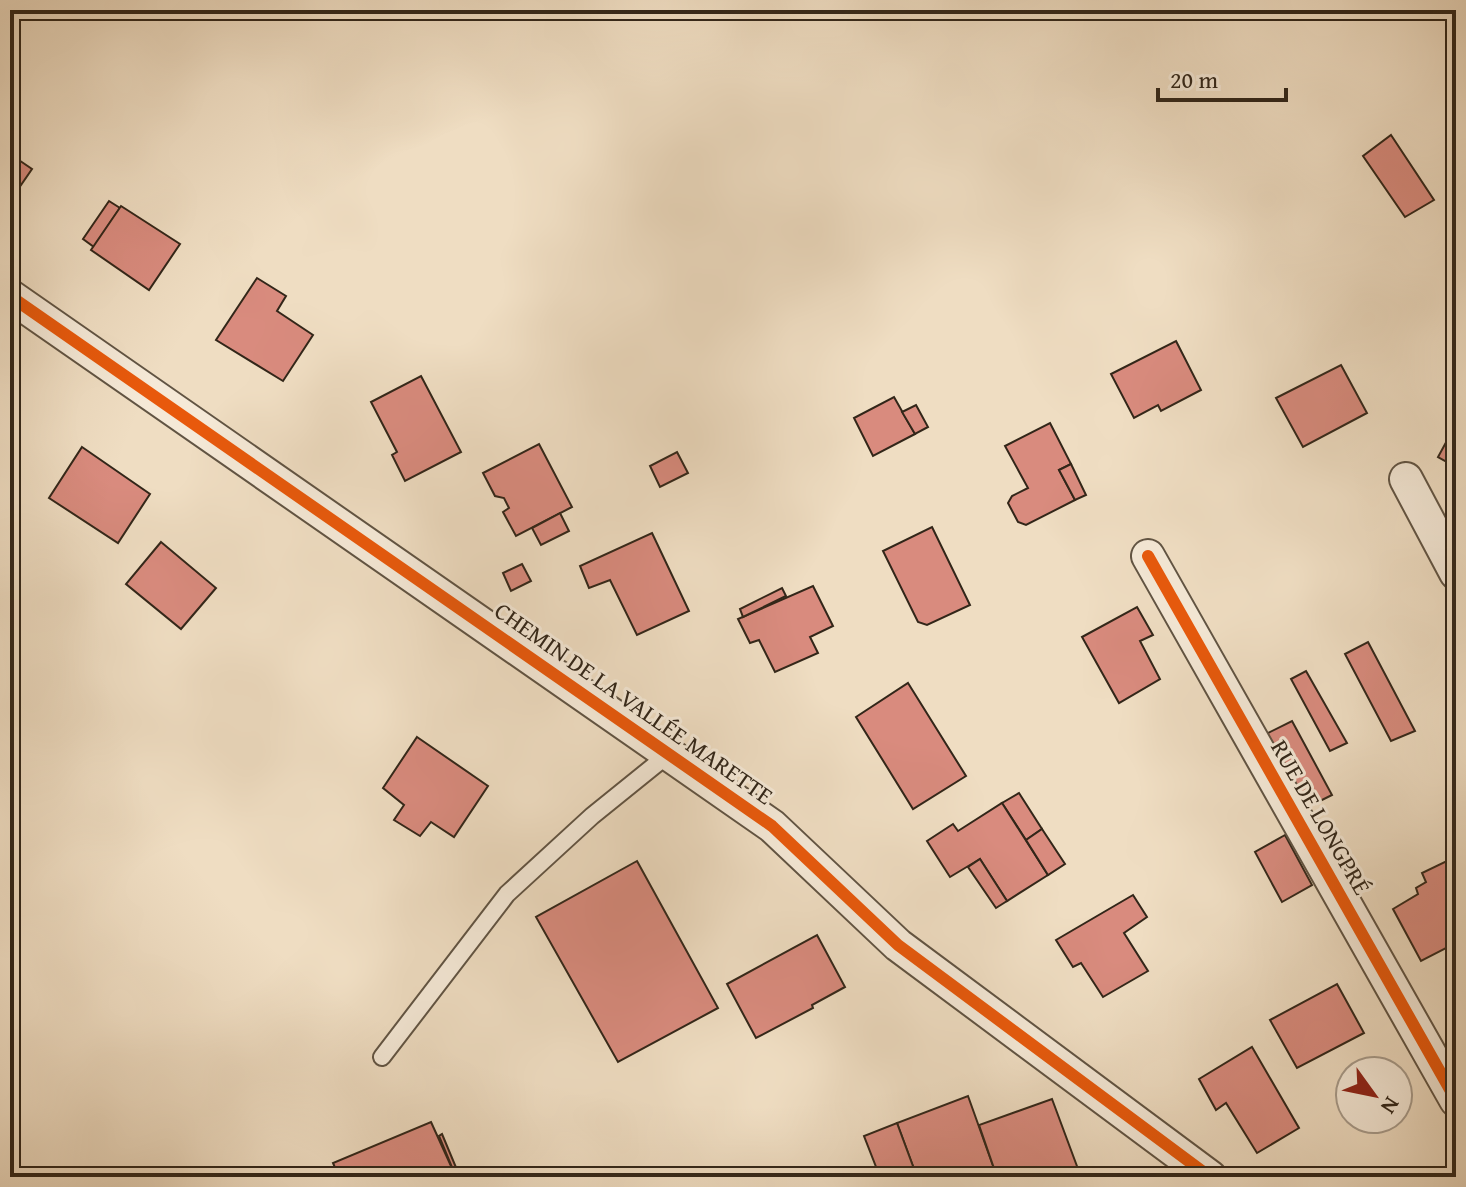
<svg xmlns="http://www.w3.org/2000/svg" width="1466" height="1187" viewBox="0 0 1466 1187" font-family="'Gentium Book Plus',serif">
	<style>
		.building { fill: #d98b7e; stroke: #322619; stroke-width: 2 }
		.lines { fill: none; stroke-linecap: round; stroke-linejoin: round }
		.lane-casing { stroke: #615443; stroke-width: 20 }
		.street-casing { stroke: #615443; stroke-width: 36 }
		.lane { stroke: #f5e9d7; stroke-width: 16 }
		.street { stroke: #f5e9d7; stroke-width: 32 }
		.cycleway-casing { stroke: #f5e9d7; stroke-width: 17 }
		.cycleway { stroke: #e8590c; stroke-width: 12 }
		.labels { text-anchor: middle; dominant-baseline: central; stroke-width: 6; stroke-linejoin: round; paint-order: stroke }
		.street-label { font-size: 24px; fill: #322619; stroke: #f5e9d7 }
	</style>
	<rect width="100%" height="100%" fill="#efddc2"/>
	<filter id="stains"><feTurbulence type="fractalNoise" baseFrequency=".0025" numOctaves="4"/><feColorMatrix values="0 0 0 0 .2 0 0 0 0 .09 0 0 0 0 .02 0 0 0 .5 -.17"/></filter>
	<radialGradient id="worn" r=".72"><stop offset=".6" stop-color="#630" stop-opacity="0"/><stop offset="1" stop-color="#630" stop-opacity=".3"/></radialGradient>
	<g class="building">
		<path d="M1391,135l43,65 -29,17 -42,-61z"/>
		<path d="M10,154l22,15 -22,32z"/>
		<path d="M109,201l11,7 -26,39 -11,-8z"/>
		<path d="M121,206l59,38 -31,46 -58,-40z"/>
		<path d="M257,278l29,18 -9,15 36,24 -30,46 -67,-41z"/>
		<path d="M1176,341l25,49 -40,21 -3,-6 -24,13 -23,-44z"/>
		<path d="M1341,365l26,48 -64,34 -27,-49z"/>
		<path d="M421,376l40,76 -56,29 -13,-26 5,-3 -26,-50z"/>
		<path d="M894,397l21,37 -42,22 -19,-38z"/>
		<path d="M916,405l12,22 -13,7 -13,-22z"/>
		<path d="M1050,423l21,41 -12,6 16,30 -49,25 -8,-3 -10,-19 4,-7 16,-8 -23,-42z"/>
		<path d="M1456,424v43l-18,-10z"/>
		<path d="M539,444l33,63 -56,29 -13,-24 6,-4 -5,-10 -9,-2 -12,-23z"/>
		<path d="M82,447l68,47 -32,49 -69,-45z"/>
		<path d="M677,452l11,21 -28,14 -10,-21z"/>
		<path d="M1071,464l15,31 -11,5 -16,-30z"/>
		<path d="M560,513l9,18 -28,14 -9,-17z"/>
		<path d="M932,527l38,78 -43,20 -9,-3 -35,-71z"/>
		<path d="M652,533l37,78 -52,24 -27,-55 -21,8 -9,-22z"/>
		<path d="M161,542l55,46 -35,41 -55,-45z"/>
		<path d="M522,564l9,17 -20,10 -8,-18z"/>
		<path d="M813,586l20,40 -23,11 8,16 -43,19 -16,-32 -9,3 -12,-24z"/>
		<path d="M782,588l4,8 -43,21 -3,-8z"/>
		<path d="M1137,607l16,28 -13,6 20,38 -41,24 -37,-66z"/>
		<path d="M1368,642l47,89 -24,10 -46,-87z"/>
		<path d="M1456,645v17l-7,-14z"/>
		<path d="M1306,671l41,72 -17,8 -39,-72z"/>
		<path d="M908,683l58,93 -53,33 -57,-92z"/>
		<path d="M1292,721l40,74 -32,16 -40,-74z"/>
		<path d="M417,737l71,49 -34,51 -23,-15 -11,14 -26,-16 10,-15 -21,-17z"/>
		<path d="M1019,793l23,36 -16,11 -24,-37z"/>
		<path d="M1002,803l46,72 -41,26 -27,-42 -30,18 -23,-36 26,-17 5,7z"/>
		<path d="M1042,829l23,35 -17,11 -22,-35z"/>
		<path d="M1285,835l27,50 -30,17 -27,-50z"/>
		<path d="M1453,858l3,7v78l-35,18 -28,-52 25,-15 -2,-6 10,-6 -4,-9z"/>
		<path d="M980,859l27,42 -11,7 -28,-41z"/>
		<path d="M637,861l81,147 -100,54 -82,-145z"/>
		<path d="M1133,895l14,22 -23,16 24,38 -45,26 -22,-34 -8,4 -17,-27z"/>
		<path d="M817,935l28,52 -33,18 1,3 -57,30 -29,-54z"/>
		<path d="M1337,984l27,49 -67,35 -27,-48z"/>
		<path d="M1252,1047l47,81 -42,25 -31,-50 -10,7 -17,-31z"/>
		<path d="M968,1096l29,81h-80l-20,-54z"/>
		<path d="M1052,1099l29,78h-84l-18,-52z"/>
		<path d="M431,1122l25,55h-117l-6,-14z"/>
		<path d="M897,1123l20,54h-37l-16,-41z"/>
		<path d="M442,1134l18,43h-4l-17,-41z"/>
	</g>
	<g class="lines">
		<g class="lane-casing">
			<path id="lane" d="M382,1057l125,-163 85,-78 78,-63"/>
		</g>
		<g class="street-casing">
			<g id="street">
				<path d="M10,296l762,530 126,119 312,232"/>
				<path d="M1406,479l50,94"/>
				<path d="M1148,556l308,544"/>
			</g>
		</g>
		<use href="#lane" class="lane"/>
		<use href="#street" class="street"/>
		<g class="cycleway-casing">
			<g id="cycleway">
				<path d="M10,296l762,530 126,119 312,232"/>
				<path d="M1148,556l308,544"/>
			</g>
		</g>
		<use href="#cycleway" class="cycleway"/>
	</g>
	<g class="labels">
		<g class="street-label">
			<text transform="translate(634 703) rotate(35)">CHEMIN DE LA VALLÉE MARETTE</text>
			<text transform="translate(1321 817) rotate(60)">RUE DE LONGPRÉ</text>
		</g>
	</g>
	<rect width="1466" height="1187" fill="none" stroke="#efddc2" stroke-width="40"/>
	<rect x="12" y="12" width="1442" height="1163" fill="none" stroke="#322619" stroke-width="4"/>
	<rect x="20" y="20" width="1426" height="1147" fill="none" stroke="#322619" stroke-width="2"/>
	<g transform="translate(1374 1095) rotate(123)"><circle r="38" fill="#f5e9d7" stroke="#a79b8b" stroke-width="2"/>
	<path d="M0-6L14 30L0 20L-14 30Z" fill="#8f2418"/>
	<text y="-12" font-size="22" font-weight="bold" text-anchor="middle" fill="#322619">N</text>
	</g>
	<path d="M1158 88v12h128v-12" fill="none" stroke="#322619" stroke-width="4"/>
	<text x="1170" y="88" font-size="24" fill="#322619" stroke="#f5e9d7" stroke-width="6" paint-order="stroke">20 m</text>
	<rect width="100%" height="100%" filter="url(#stains)"/>
	<rect width="100%" height="100%" fill="url(#worn)"/>
</svg>
